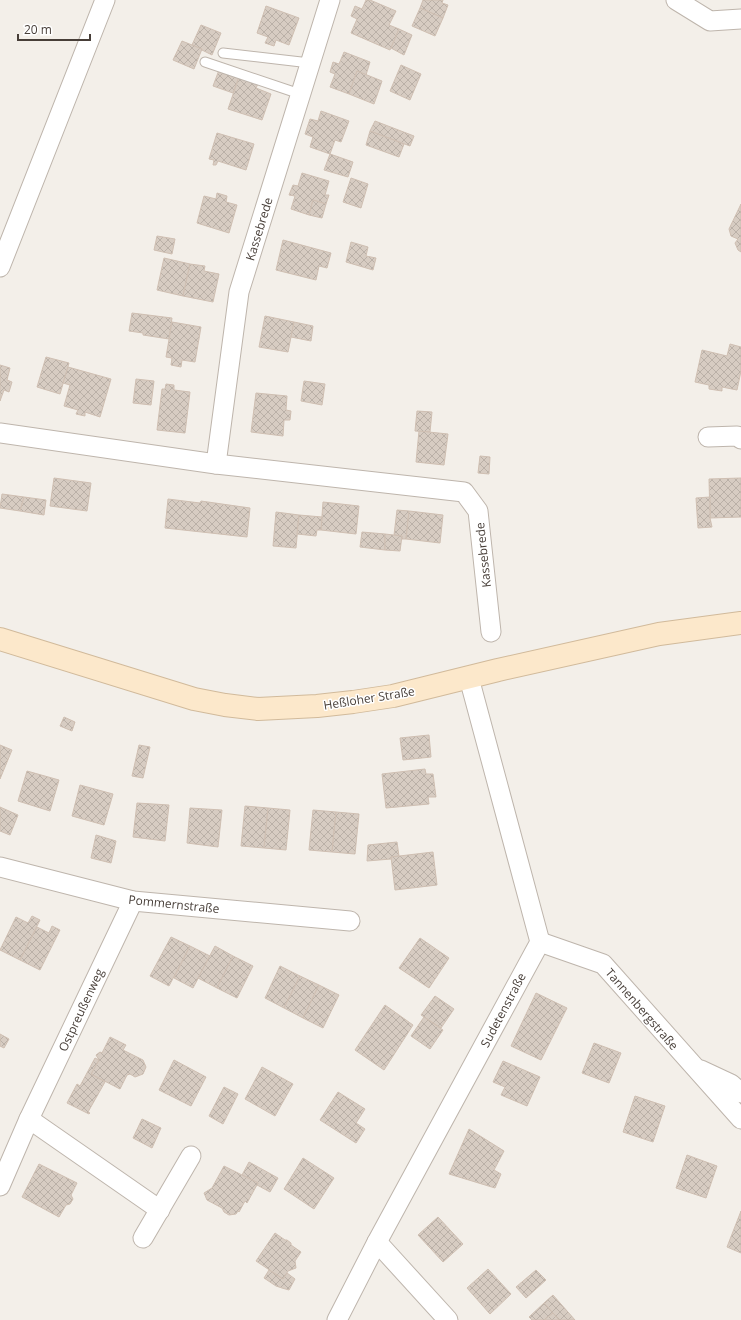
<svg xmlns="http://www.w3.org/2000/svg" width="741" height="1320" viewBox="0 0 741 1320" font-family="'Open Sans',sans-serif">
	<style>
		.building { fill: url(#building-cross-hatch); stroke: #cfbfb2 }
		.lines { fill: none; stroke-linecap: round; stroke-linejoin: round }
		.lane-casing { stroke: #beb5ac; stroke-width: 11 }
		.street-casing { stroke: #beb5ac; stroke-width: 21 }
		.secondary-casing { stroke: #d1ba9b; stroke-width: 24 }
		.lane { stroke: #fff; stroke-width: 9 }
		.street { stroke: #fff; stroke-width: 19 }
		.secondary { stroke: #fce8cb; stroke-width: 22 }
		.labels { text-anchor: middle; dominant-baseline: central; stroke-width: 3; stroke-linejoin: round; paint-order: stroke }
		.street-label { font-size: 12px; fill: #473e38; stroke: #fff }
	</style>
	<defs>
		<pattern id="building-cross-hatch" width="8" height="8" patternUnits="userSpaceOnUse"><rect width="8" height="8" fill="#d7ccc2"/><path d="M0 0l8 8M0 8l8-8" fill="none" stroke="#bab0a7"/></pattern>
	</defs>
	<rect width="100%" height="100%" fill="#f3efe9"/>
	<g class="building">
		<path d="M366,0h4l26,11 -7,14 10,4 -9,21 -39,-17 6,-14 -6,-3 4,-10 7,3z"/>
		<path d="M423,0h20l-1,3 6,2 -5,13 -23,-10z"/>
		<path d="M266,6l33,12 -10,27 -13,-5 -2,6 -9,-3 3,-6 -11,-4z"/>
		<path d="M420,8l23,10 -8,18 -23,-10z"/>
		<path d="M201,25l20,8 -9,22 -20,-10z"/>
		<path d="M399,29l13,6 -8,20 -13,-7z"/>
		<path d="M182,41l20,8 -8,20 -21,-9z"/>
		<path d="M344,52l26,10 -4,13 -9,-4 -8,23 -19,-7 5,-13 -5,-2 3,-10 6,2z"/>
		<path d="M401,65l20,9 -11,26 -20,-9z"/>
		<path d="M219,70l20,7 -6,16 -20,-7z"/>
		<path d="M357,71l25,10 -8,23 -25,-10z"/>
		<path d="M239,77l19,7 -2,4 15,6 -9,26 -34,-11z"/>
		<path d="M321,111l28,10 -8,21 -6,-2 -5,14 -20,-7 3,-10 -8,-3 5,-15 8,2z"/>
		<path d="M375,121l39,15 -4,10 -40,-15z"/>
		<path d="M370,131l34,13 -5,13 -33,-12z"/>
		<path d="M217,133l37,11 -8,26 -28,-9 -2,4h-3l1,-5 -5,-1z"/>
		<path d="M330,154l23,8 -5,15 -24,-7z"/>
		<path d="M302,173l27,8 -4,14h4l-3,9 -13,-4 -4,15 -18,-6 4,-13 -6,-1 4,-10 5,1z"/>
		<path d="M351,178l17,6 -7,24 -18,-6z"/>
		<path d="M217,193l10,3 -1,6 11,3 -8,28 -32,-10 7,-27 12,3z"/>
		<path d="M313,200l13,4 -4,14 -13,-3z"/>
		<path d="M741,204v48l-3,-2 -3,-7 3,-4 -7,-3 -2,-7z"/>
		<path d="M157,236l18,3 -3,15 -18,-4z"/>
		<path d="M283,240l48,13 -4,15 -8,-2 -3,14 -40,-10z"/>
		<path d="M351,242l17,5 -2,9 10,2 -3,12 -27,-8z"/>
		<path d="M164,258l26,6 -7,32 -26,-6z"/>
		<path d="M190,264l15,2 -1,5 15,3 -6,28 -30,-6z"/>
		<path d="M132,313l40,5 -3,21 -26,-4v-2l-14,-2z"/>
		<path d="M265,316l29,6 -6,30 -29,-5z"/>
		<path d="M172,322l29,5 -6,35 -13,-2 -1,7 -10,-2 1,-7 -6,-1z"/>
		<path d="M294,322l19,4 -2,15 -20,-4z"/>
		<path d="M730,344l11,3v24l-4,19 -15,-3v4l-13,-2v-4l-14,-3 7,-32 25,6z"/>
		<path d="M46,357l23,6 -9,31 -23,-7z"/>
		<path d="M0,365l10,3 -3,12 5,2 -3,10 -5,-2 -4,11z"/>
		<path d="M68,367l43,12 -11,38 -15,-5v4l-9,-2 2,-4 -14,-4 6,-21 -7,-2z"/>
		<path d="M136,379l18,2 -3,24 -18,-2z"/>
		<path d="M304,381l21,3 -3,21 -21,-4z"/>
		<path d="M166,384l8,1v5l16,2 -5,41 -28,-3 5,-41h3z"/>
		<path d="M256,393l31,3 -1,14 5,1 -1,9h-6l-1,16 -32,-4z"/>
		<path d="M417,411l15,1 -2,20 -15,-1z"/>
		<path d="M419,431l29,3 -4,31 -28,-3z"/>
		<path d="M480,456l10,1 -1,17 -11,-1z"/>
		<path d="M54,478l37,5 -4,28 -37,-5z"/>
		<path d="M741,478v39l-31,1 -1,-39z"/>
		<path d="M2,494l22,3 -4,14 -20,-3z"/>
		<path d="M24,497l22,3 -2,15 -24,-4z"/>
		<path d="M710,497v21l2,9 -14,1 -2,-30z"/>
		<path d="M168,499l32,4 1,-2 49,7 -3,29 -82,-9z"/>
		<path d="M323,502l36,4 -3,28 -35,-4z"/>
		<path d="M397,510l12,1 -3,28h-4v-3l-8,-1z"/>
		<path d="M409,511l34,4 -3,28 -34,-4z"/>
		<path d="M276,512l23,3 -3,33 -23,-2z"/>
		<path d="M299,515l23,2 -1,13h-4l-1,6 -19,-2z"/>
		<path d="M362,532l23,2v16l-25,-3z"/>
		<path d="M385,534l17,2 -2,15 -15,-1z"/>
		<path d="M64,717l11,5 -3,9 -12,-5z"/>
		<path d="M429,735l2,22 -28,3 -3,-22z"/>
		<path d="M0,745l12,5 -12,29z"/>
		<path d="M139,745l11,2 -7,31 -11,-2z"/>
		<path d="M425,769l1,5h7l3,23h-8l1,7 -43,4 -4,-34z"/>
		<path d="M27,771l32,9 -9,31 -32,-10z"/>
		<path d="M80,785l33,9 -9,31 -32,-9z"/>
		<path d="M137,803l32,2 -4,36 -32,-4z"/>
		<path d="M245,806l23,2 -4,40 -23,-2z"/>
		<path d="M0,807l18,8 -8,20 -10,-4z"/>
		<path d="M190,808l32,2 -4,37 -31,-4z"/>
		<path d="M268,808l22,2 -4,40 -22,-2z"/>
		<path d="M313,810l23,2 -4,40 -23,-2z"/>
		<path d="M336,812l23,2 -4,40 -23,-2z"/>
		<path d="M96,835l20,6 -5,22 -20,-5z"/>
		<path d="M397,842l2,14 -8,1v2l-24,2 1,-16z"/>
		<path d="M433,852l4,33 -42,5 -4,-33z"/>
		<path d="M32,916l8,4 -20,40 -20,-10 16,-33 12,6z"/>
		<path d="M52,926l8,4 -20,40 -20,-10 17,-33 12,6z"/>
		<path d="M171,937l19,9 -21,40 -19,-10z"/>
		<path d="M420,938l29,20 -20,30 -30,-20z"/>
		<path d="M190,946l20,10 -17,32 -19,-10z"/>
		<path d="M215,946l18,10 -16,32 -19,-10z"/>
		<path d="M233,956l20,10 -16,32 -20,-10z"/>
		<path d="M280,966l20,10 -16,32 -19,-10z"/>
		<path d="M300,976l19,9 -16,33 -19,-10z"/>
		<path d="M319,985l20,10 -16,33 -20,-10z"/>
		<path d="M536,993l31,15 -26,52 -30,-14z"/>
		<path d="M435,996l19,13 -13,19 -20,-13z"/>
		<path d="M385,1005l28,20 -29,45 -29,-20z"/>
		<path d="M424,1017l19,13 -13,19 -19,-13z"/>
		<path d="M0,1034l9,5 -5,9 -4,-2z"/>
		<path d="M110,1037l16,8 -3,5 20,10 3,7 -3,7 -8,3 -5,-3 -3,1 -7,14 -29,-15 8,-14 -3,-5 4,-3 2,1z"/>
		<path d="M594,1043l27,10 -12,30 -27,-10z"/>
		<path d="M95,1058l4,2 -8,14 14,8 -17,30 2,1 -1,1 -22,-11 10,-19 3,2z"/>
		<path d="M174,1060l32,17 -15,29 -32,-16z"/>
		<path d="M503,1061l37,16 -13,29 -26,-11 4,-8 -12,-5z"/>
		<path d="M262,1067l31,17 -18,32 -30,-17z"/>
		<path d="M224,1087l14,7 -15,30 -14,-8z"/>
		<path d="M338,1092l27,17 -9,14 9,6 -9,14 -36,-23z"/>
		<path d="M635,1096l30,10 -12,36 -30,-10z"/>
		<path d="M142,1119l19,9 -9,20 -19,-10z"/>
		<path d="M469,1129l35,22 -10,19 7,4 -6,14 -46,-14z"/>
		<path d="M687,1155l30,11 -11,32 -30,-10z"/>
		<path d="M303,1158l31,20 -20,31 -30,-20z"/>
		<path d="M249,1162l29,16 -8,14 -13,-7 1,-2 -16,-8z"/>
		<path d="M39,1164l38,19 -6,12 2,4 -3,5 -4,1 -7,12 -37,-20z"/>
		<path d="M224,1166l34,17 -11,20 -2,-2 -6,11 -1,-1 -2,3 -7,1 -5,-3 -2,-4 -15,-8 -3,-7 8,-5z"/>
		<path d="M741,1211v42l-14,-6z"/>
		<path d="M438,1217l25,27 -20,18 -25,-27z"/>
		<path d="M275,1233l10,7h2l4,3v2l10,7 -6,9 1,7 -8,3 -5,8 -27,-18z"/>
		<path d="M488,1269l23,25 -21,20 -23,-26z"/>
		<path d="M269,1270l14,9 4,-6 8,6 -6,11 -7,-2 -6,-2 -12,-8z"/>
		<path d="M536,1270l10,10 -20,18 -10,-11z"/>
		<path d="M553,1295l22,25h-16l-15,-17z"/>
		<path d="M544,1303l9,10 -9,7h-12l-3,-3z"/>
		<path d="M553,1313l6,7h-15z"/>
	</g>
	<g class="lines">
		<g class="lane-casing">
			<g id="lane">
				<path d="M223,53l87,10"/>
				<path d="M205,62l95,32"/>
			</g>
		</g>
		<g class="street-casing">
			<g id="street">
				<path d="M676,0l34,21 31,-2"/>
				<path d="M0,267l105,-267"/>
				<path d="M0,433l216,31 248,28 14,19 13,121"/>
				<path d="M708,437l29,-1 4,3"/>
				<path d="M216,464l23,-172 91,-292"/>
				<path d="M0,867l133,34 217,20"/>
				<path d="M540,942l63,22 138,155"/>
				<path d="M701,1070l30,14 10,9"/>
				<path d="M29,1119l131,91"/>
				<path d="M0,1186l29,-67 104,-218"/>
				<path d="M143,1238l48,-82"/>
				<path d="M377,1242l71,78"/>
				<path d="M337,1320l40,-78 163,-300 -71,-264"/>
			</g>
		</g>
		<g class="secondary-casing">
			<path id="secondary" d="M0,639l194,60 31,6 33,4 59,-3 36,-4 40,-6 105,-26 161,-36 82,-11"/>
		</g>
		<use href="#lane" class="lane"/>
		<use href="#street" class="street"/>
		<use href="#secondary" class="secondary"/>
	</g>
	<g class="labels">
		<g class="street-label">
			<text transform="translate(259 229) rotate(-73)">Kassebrede</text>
			<text transform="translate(483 555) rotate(-96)">Kassebrede</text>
			<text transform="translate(369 698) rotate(-9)">Heßloher Straße</text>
			<text transform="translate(174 904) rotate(6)">Pommernstraße</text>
			<text transform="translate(642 1009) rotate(49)">Tannenbergstraße</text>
			<text transform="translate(81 1010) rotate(-65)">Ostpreußenweg</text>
			<text transform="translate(503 1010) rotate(-62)">Sudetenstraße</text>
		</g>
	</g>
	<path d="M18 34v6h72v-6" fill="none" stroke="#473e38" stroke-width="2"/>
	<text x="24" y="34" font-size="12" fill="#473e38" stroke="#ffffff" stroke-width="3" paint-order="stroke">20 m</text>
</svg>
